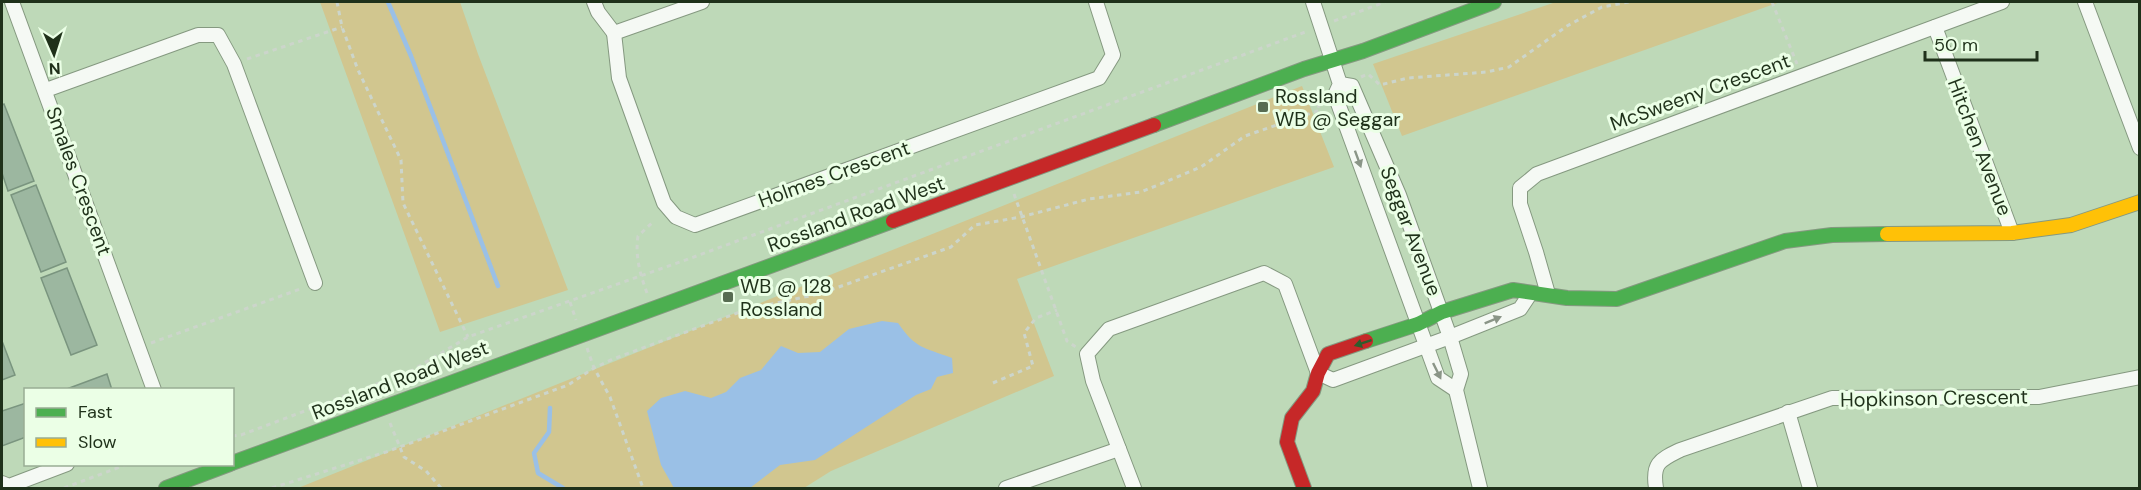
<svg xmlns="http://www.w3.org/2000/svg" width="2141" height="490" viewBox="0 0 2141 490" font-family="'DM Sans',sans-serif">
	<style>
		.green { fill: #d1c68f }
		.water { fill: #9ac0e6 }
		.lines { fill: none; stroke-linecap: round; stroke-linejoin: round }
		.stream { stroke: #9ac0e6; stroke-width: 4.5 }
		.building { fill: #9cb7a0; stroke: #7a957f; stroke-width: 1.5 }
		.street-casing { stroke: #859980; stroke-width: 16 }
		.fast-casing { stroke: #859980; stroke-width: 16 }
		.slow-casing { stroke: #859980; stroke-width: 16 }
		.jam-casing { stroke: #859980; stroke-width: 16 }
		.path { stroke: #ccd5cb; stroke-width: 3; stroke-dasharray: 4.5 4.5; stroke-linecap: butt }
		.street { stroke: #f5f9f4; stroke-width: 14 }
		.fast { stroke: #4caf50; stroke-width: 14 }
		.slow { stroke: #ffc107; stroke-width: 14 }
		.jam { stroke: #c62828; stroke-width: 14 }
		.oneway { fill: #8a9587 }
		.oneway2 { fill: #2f5d2d }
		.poi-dot { fill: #576c51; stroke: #ebffe6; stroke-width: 2 }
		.labels { text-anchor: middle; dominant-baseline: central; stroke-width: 6; stroke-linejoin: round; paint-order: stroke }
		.street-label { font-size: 20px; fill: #1f311a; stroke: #ebffe6 }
		.poi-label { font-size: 20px; fill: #1f311a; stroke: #ebffe6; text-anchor: start }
	</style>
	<rect width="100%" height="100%" fill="#bed9b8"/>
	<g class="green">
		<path d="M320,2h140l18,52 90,236 -128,42z"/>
		<path d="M1556,2h224l-378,134 -29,-72z"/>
		<path d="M1302,86l32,81 -317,112 37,97 -223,95 -27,17h-506z"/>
	</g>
	<path class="water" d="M882,321l16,2c18,26 25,24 54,35l1,15 -16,4 -6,12 -15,6 -101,65 -35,5 -30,23h-76l-13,-23 -14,-54 14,-13 24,-7 26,7 15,-6 14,-14 21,-8 20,-24 17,7 22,-1 29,-23z"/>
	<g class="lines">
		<g class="stream">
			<path d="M388,2l23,54 87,230"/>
			<path d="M550,408l-1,24 -15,21 4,20 25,15"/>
		</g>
	</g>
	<g class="building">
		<path d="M4,104l30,77 -26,10 -6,-18v-68z"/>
		<path d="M36,185l30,77 -25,10 -30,-77z"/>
		<path d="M67,268l30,77 -26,10 -30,-77z"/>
		<path d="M2,341l13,34 -13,5z"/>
		<path d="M107,374l5,16h-48z"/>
		<path d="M26,403v34l-24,9v-35z"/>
	</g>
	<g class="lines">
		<g class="street-casing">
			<g id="street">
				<path d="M12,2l142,388"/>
				<path d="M594,2l4,10 16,21"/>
				<path d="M1313,2l27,82 -5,11 103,283 18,12"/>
				<path d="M2085,2l55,146"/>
				<path d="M1935,27l77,206"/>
				<path d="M614,33l5,45 45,125 12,14 19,8 404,-147 14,-23 -17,-53"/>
				<path d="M614,33l88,-31"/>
				<path d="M1340,84l12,2 47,109 51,142 11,37 -5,16 24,98"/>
				<path d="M46,90l152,-55h20l16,29 81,219"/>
				<path d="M1548,294l-12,-42 -16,-48v-16l17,-14 465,-172"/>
				<path d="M1788,412l22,76"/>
				<path d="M2,483l7,3 58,-22"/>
				<path d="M1006,488l113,-39"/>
				<path d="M1134,488l-41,-107 -6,-27 22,-25 155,-56 21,11 33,89 15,7 117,-43 70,-28 10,-15"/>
				<path d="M1656,488c-4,-25 4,-28 24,-38l152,-52 207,-1 101,-20"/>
			</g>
		</g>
		<g class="fast-casing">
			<g id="fast">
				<path d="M1154,125l150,-56 59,-18 131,-49"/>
				<path d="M1366,341l52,-17 24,-12 71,-22 54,8 50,1 168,-58 47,-6 55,-1"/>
				<path d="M232,463l661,-242"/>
				<path d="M166,488l64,-24"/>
			</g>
		</g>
		<g class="slow-casing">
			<path id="slow" d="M1887,234l125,-1 59,-8 69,-23"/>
		</g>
		<g class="jam-casing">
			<g id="jam">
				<path d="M893,221l261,-96"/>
				<path d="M1304,488l-17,-46 5,-24 21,-27 5,-18 10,-19 38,-13"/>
			</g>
		</g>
		<g class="path">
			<path d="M337,2l5,25 16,43 43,90 2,43 65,134"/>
			<path d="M1772,2l25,62"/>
			<path d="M1334,21l51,-19"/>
			<path d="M247,59l95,-32"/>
			<path d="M1361,77l7,-3 12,11 28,-7 79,-6 22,-5 58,-41 35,-19 27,-5"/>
			<path d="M1014,194l53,147 9,6"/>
			<path d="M647,293c-7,-19 -12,-37 -9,-57l16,-15"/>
			<path d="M570,302l6,18"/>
			<path d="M151,343l152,-55"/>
			<path d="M587,348l7,20 16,29 33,91"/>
			<path d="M993,383l40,-17 -9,-33 12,-15 21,-8"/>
			<path d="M390,423l14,34 22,14 15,17"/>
			<path d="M232,436l9,-1 170,-64 57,-34 223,-79 617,-227"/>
			<path d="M64,488l64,-24"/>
			<path d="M272,488l114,-36 182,-67 26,-17 19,-9 135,-50 71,-15 132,-47 24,-22 46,-8 68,-18 52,-7 60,-25 44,-31 75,-26 -6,-16 9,-4"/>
		</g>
		<use href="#street" class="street"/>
		<use href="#fast" class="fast"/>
		<use href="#slow" class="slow"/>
		<use href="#jam" class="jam"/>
	</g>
	<defs><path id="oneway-solid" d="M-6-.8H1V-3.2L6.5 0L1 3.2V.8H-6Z" transform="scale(1.5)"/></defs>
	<g class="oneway">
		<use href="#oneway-solid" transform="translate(1358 159) rotate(70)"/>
		<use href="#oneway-solid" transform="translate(1493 320) rotate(-22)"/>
		<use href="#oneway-solid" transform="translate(1437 371) rotate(64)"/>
	</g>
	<use class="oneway2" href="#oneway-solid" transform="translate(1363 343) rotate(162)"/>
	<g class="poi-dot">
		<rect x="1257" y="101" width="12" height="12" rx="3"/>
		<rect x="722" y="291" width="12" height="12" rx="3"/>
	</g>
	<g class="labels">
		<g class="street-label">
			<text transform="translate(1700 92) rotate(-20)">McSweeny Crescent</text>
			<text transform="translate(1980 147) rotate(69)">Hitchen Avenue</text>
			<text transform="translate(834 174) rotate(-20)">Holmes Crescent</text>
			<text transform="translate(79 181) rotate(70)">Smales Crescent</text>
			<text transform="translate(856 214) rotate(-20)">Rossland Road West</text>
			<text transform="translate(1411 231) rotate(69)">Seggar Avenue</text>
			<text transform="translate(400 380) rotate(-21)">Rossland Road West</text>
			<text transform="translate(1934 398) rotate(-1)">Hopkinson Crescent</text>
		</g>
		<g class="poi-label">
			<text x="1275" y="96">Rossland<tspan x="1275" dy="23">WB @ Seggar</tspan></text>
			<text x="740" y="286">WB @ 128<tspan x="740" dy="23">Rossland</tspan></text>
		</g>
	</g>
	<rect width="2141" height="490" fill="none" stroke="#1f311a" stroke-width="6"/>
	<rect x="24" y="388" width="210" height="78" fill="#ebffe6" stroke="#99ad94" stroke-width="1.5"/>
	<rect x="36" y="408" width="30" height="9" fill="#4caf50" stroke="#99ad94" stroke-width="1.5"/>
	<text x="78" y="418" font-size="18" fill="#1f311a">Fast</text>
	<rect x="36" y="438" width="30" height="9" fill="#ffc107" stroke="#99ad94" stroke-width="1.5"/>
	<text x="78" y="448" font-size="18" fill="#1f311a">Slow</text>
	<g transform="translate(54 54) rotate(177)" stroke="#ebffe6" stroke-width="4.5" paint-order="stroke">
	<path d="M0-4.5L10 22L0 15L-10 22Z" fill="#1f311a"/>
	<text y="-9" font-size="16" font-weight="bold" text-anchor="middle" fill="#1f311a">N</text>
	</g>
	<path d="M1925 51v9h112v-9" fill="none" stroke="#1f311a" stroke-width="3"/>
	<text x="1934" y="51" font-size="18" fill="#1f311a" stroke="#ebffe6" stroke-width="4.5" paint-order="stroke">50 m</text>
</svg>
